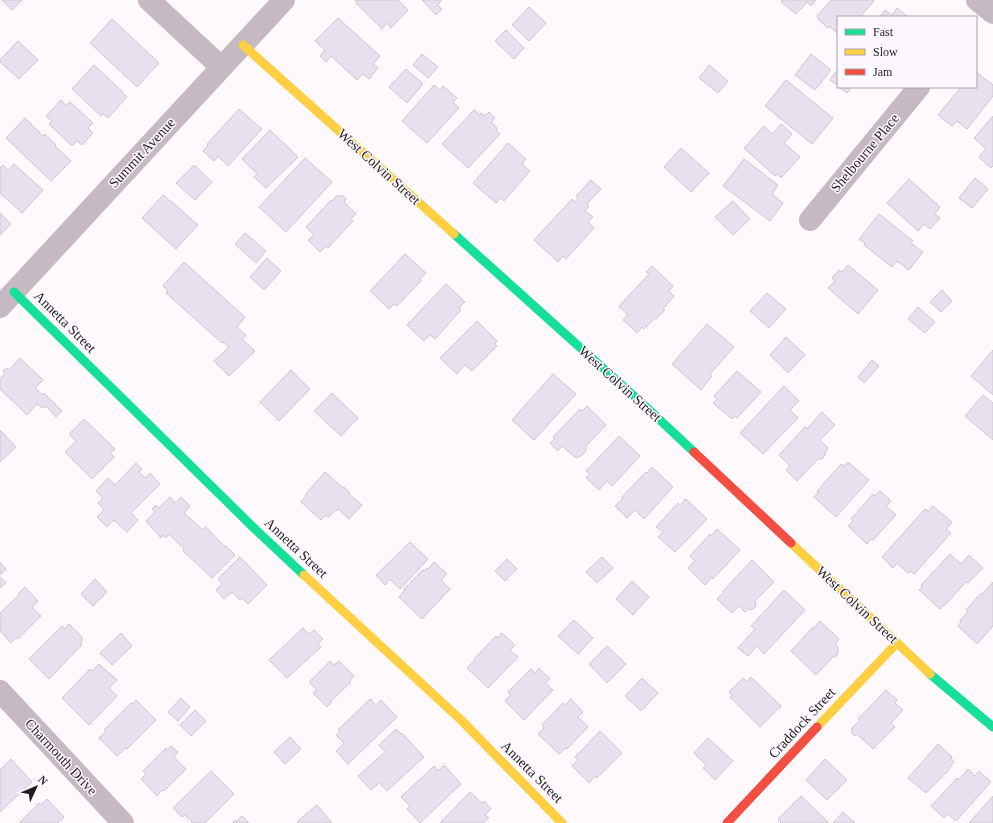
<svg xmlns="http://www.w3.org/2000/svg" width="993" height="823" viewBox="0 0 993 823" font-family="'Times New Roman',serif">
	<style>
		.building { fill: #e9e0ef; stroke: #cac8cb }
		.lines { fill: none; stroke-linecap: round; stroke-linejoin: round }
		.street { stroke: #c7b9c1; stroke-width: 22 }
		.fast { stroke: #16e098; stroke-width: 9 }
		.slow { stroke: #ffcf43; stroke-width: 9 }
		.jam { stroke: #f24e42; stroke-width: 9 }
		.labels { text-anchor: middle; dominant-baseline: central; stroke-width: 3; stroke-linejoin: round; paint-order: stroke }
		.street-label { font-size: 14px; fill: #201e20; stroke: #fef8fe }
	</style>
	<rect width="100%" height="100%" fill="#fdf9fd"/>
	<g class="building">
		<path d="M2,0h20l-10,10z"/>
		<path d="M355,0h43l10,10 -17,18 -4,-5 -5,6 -26,-26 1,-1z"/>
		<path d="M422,0h20l-5,5 5,4 -6,6z"/>
		<path d="M782,0h34l-5,6 -4,-4 -6,7h-1l-4,5 -15,-12z"/>
		<path d="M831,0h42l1,1 -14,16h-22v17l-9,-8 -1,2 -10,-9v-1l-1,-2z"/>
		<path d="M529,7l17,16 -17,18 -17,-16z"/>
		<path d="M897,8l11,9h-28l5,-7 7,5z"/>
		<path d="M338,18l42,38 -7,8 5,4 -9,11 -6,-5 -6,6 -26,-24 -5,6 -6,-6 5,-6 -10,-9z"/>
		<path d="M112,19l47,44 -22,24 -47,-44z"/>
		<path d="M506,30l18,18 -10,11 -19,-18z"/>
		<path d="M18,41l20,19 -19,19 -19,-17v-2z"/>
		<path d="M422,54l16,13 -10,11 -15,-13z"/>
		<path d="M811,54l20,16 -16,20 -20,-15z"/>
		<path d="M94,65l29,27 -1,1 5,4 -19,21 -5,-4 -2,2 -29,-27z"/>
		<path d="M709,65l19,16 -10,12 -19,-15z"/>
		<path d="M406,69l17,15 -16,19 -18,-16z"/>
		<path d="M838,69v17l-8,-6z"/>
		<path d="M976,72l17,13v11l-26,33 -10,-8 -5,5 -14,-11 23,-28h15z"/>
		<path d="M786,80l47,38 -21,26 -47,-38z"/>
		<path d="M434,85l6,5 3,-4 14,12 -4,4 6,6 -32,35 -25,-22z"/>
		<path d="M839,87h13l-5,6z"/>
		<path d="M61,100l5,5 4,-3 23,21 -5,5 5,5 -11,12 -5,-4 -5,5 -23,-22 3,-3 -6,-5z"/>
		<path d="M239,109l23,20 -34,37 -10,-10 -4,5 -11,-10 5,-5 -1,-2z"/>
		<path d="M474,110l6,5 1,-2 4,3 4,-4 6,6 -4,4 6,6 -1,2 4,4 -32,34 -26,-24z"/>
		<path d="M993,116v50l-2,2 -12,-11 7,-8 -12,-11z"/>
		<path d="M25,118l18,18 2,-2 11,11 -1,1 16,15 -20,20 -45,-43z"/>
		<path d="M781,124l11,10 -8,9 16,14 -19,21 -4,-4 -2,2 -31,-28 20,-22 8,8z"/>
		<path d="M270,130l28,27 -32,31 -12,-11 3,-3 -15,-15z"/>
		<path d="M508,143l18,16 -4,5 8,7 -26,30 -3,-3 -5,5 -23,-20z"/>
		<path d="M681,148l28,25 -18,19 -27,-25z"/>
		<path d="M305,158l27,24 -46,50 -27,-25z"/>
		<path d="M744,159l34,26 -6,9 11,9 -13,18 -47,-35z"/>
		<path d="M14,164l29,26 -21,23 -22,-20v-25l3,-3 5,5z"/>
		<path d="M194,165l18,17 -17,18 -19,-17z"/>
		<path d="M975,178l13,11 -16,19 -13,-10z"/>
		<path d="M909,179l31,28 -5,7 5,4 -10,11 -6,-5 -6,7 -31,-28z"/>
		<path d="M591,180l10,9 -14,15 2,2 -4,5 8,6 -5,5 6,6 -28,31 -3,-3 -5,6 -24,-22 38,-41 3,3 3,-4 -2,-2z"/>
		<path d="M163,195l7,6h1l27,24 -22,24 -34,-31z"/>
		<path d="M337,195l3,2 2,-2 4,4 -2,3 12,12 -5,5 2,2 -25,27 -2,-2 -6,6 -12,-12 6,-5 -8,-8 25,-27 1,1z"/>
		<path d="M733,201l17,18 -17,16 -18,-18z"/>
		<path d="M0,213l11,11 -11,11z"/>
		<path d="M879,214l34,27 -2,2 12,9 -14,18 -12,-9 -5,6 -28,-22 1,-2 -6,-4z"/>
		<path d="M245,233l21,18 -10,12 -21,-19z"/>
		<path d="M405,254l21,19 -6,6 1,2 -24,25 -3,-2 -5,5 -19,-18z"/>
		<path d="M267,258l14,13 -17,19 -14,-13z"/>
		<path d="M184,262l61,55 -8,10 9,8 -4,4 13,12 -26,25 -15,-15 15,-14 -6,-5 -1,1 -56,-50 2,-2 -5,-5z"/>
		<path d="M848,265l30,25 -20,24 -30,-26 7,-7 -3,-3 7,-8 3,2z"/>
		<path d="M652,266l21,20 -4,5 5,5 -11,13 2,1 -9,9 -1,-1 -11,11 -2,-2 -5,6 -14,-13 5,-5 -9,-9 30,-32 -3,-2z"/>
		<path d="M446,284l19,18 -6,6 2,2 -26,29 -5,-4 -6,6 -17,-16z"/>
		<path d="M942,290l10,11 -11,11 -11,-10z"/>
		<path d="M767,293l19,16 -17,19 -19,-17z"/>
		<path d="M918,307l17,15 -10,11 -17,-14z"/>
		<path d="M477,321l20,20 -2,3 2,2 -25,25 -7,-6 -8,9 -17,-16z"/>
		<path d="M707,324l27,23 -24,27 2,2 -11,14 -29,-26z"/>
		<path d="M786,337l19,18 -17,18 -18,-18z"/>
		<path d="M993,350v45l-22,-19z"/>
		<path d="M20,358l23,22 -8,8 8,7 1,-2 18,18 -6,6 -9,-10h-6l-4,-3 -10,11 -27,-26v-10l5,-6 -2,-2 4,-3 2,2z"/>
		<path d="M872,360l7,6 -15,17 -6,-6z"/>
		<path d="M291,370l19,19 -31,32 -19,-19z"/>
		<path d="M737,371l24,21 -24,26 -2,-2 -3,3 -19,-16 4,-4 -3,-3z"/>
		<path d="M553,374l23,20 -42,46 -22,-20z"/>
		<path d="M784,386l15,15 -9,9 8,8 -35,36 -23,-21z"/>
		<path d="M332,393l26,25 -17,18 -27,-25z"/>
		<path d="M983,395l10,8v37l-28,-24z"/>
		<path d="M587,406l19,19 -20,21v5l-5,5 -5,2 -14,-12 -4,5 -8,-8 5,-4 -2,-2 27,-28 2,2z"/>
		<path d="M822,412l13,13 -15,15 8,8 -2,3 -1,4 -3,4h-4l-21,22 -11,-11 4,-4 -11,-11 26,-28 2,2z"/>
		<path d="M84,419l31,30 -4,4 3,4 -22,22 -27,-27 11,-11 -7,-7z"/>
		<path d="M0,430l16,17 -16,15z"/>
		<path d="M619,436l21,20 -28,30 -5,-5 -8,9 -13,-12 4,-4 -4,-3z"/>
		<path d="M848,462l21,18 -33,37 -22,-20 5,-5 -2,-1 24,-27 3,2z"/>
		<path d="M136,463l6,6 -3,3 6,6 5,-5 10,11 -29,29 7,7 -11,12 -13,-12 -7,7 -10,-10 7,-7 -6,-7 5,-5 -7,-7 12,-13 7,7z"/>
		<path d="M652,467l21,20 -29,32 -9,-9 -8,8 -12,-12 8,-8 -1,-1 24,-25 1,1z"/>
		<path d="M325,472l18,16 1,-1 6,6 -1,1 13,11 -13,14 -11,-10 -2,2 -1,-1 -6,7 -3,-2 -5,5 -20,-18 5,-6 -1,-1z"/>
		<path d="M880,491l11,10 -5,5 10,9 -23,25 -2,-1 -4,5 -19,-18 5,-5 -2,-2 22,-25 2,2z"/>
		<path d="M170,497l5,6 6,-6 9,9 -6,7 19,17 3,-3 19,20 1,-1 9,9 -23,23 -29,-27 1,-2 -15,-15 -3,4 -3,-3 -2,3 -15,-17 9,-9 -3,-3 4,-4 3,3z"/>
		<path d="M686,499l21,20 -28,29v-1l-4,5 -17,-15 5,-5 -7,-5 22,-24 2,2z"/>
		<path d="M933,506l19,16 -6,7 5,4 -37,41 -3,-3 -3,2 -11,-10 -4,5 -11,-11 43,-48 3,2z"/>
		<path d="M717,529l23,21 -27,29 -1,-2 -7,8 -17,-17 7,-7 -5,-5 20,-22 1,2z"/>
		<path d="M410,542l18,17 -28,30 -10,-10 -5,6 -9,-10z"/>
		<path d="M950,554l11,10 8,-9 14,13 -15,15 -2,-1 -22,24 -1,-1 -3,4 -21,-19 4,-4 -2,-1z"/>
		<path d="M240,557l27,28 -19,19 -6,-6 -2,2 -8,-8 -8,7 -8,-9 6,-6 -4,-5z"/>
		<path d="M602,557l11,11 -16,15 -11,-11z"/>
		<path d="M507,559l10,10 -12,12 -10,-10z"/>
		<path d="M752,560l22,22 -19,19 1,5 -4,4 -3,-1 -4,3 -6,-6 -7,7 -15,-14 7,-7 -1,-1z"/>
		<path d="M0,562l6,7 -6,6z"/>
		<path d="M434,562l13,12 -6,6 9,9 -28,30 -23,-22 6,-7 -1,-1 19,-19 1,1 3,-3 1,1z"/>
		<path d="M0,577l6,6 -6,5z"/>
		<path d="M95,579l12,13 -14,14 -12,-12z"/>
		<path d="M632,581l17,16 -16,18 -17,-16z"/>
		<path d="M993,582v44l-16,18 -19,-18 3,-4 -1,-2 8,-8 -2,-2 14,-16h2z"/>
		<path d="M25,587l13,14 -6,6 9,9 -23,23 -2,-1 -5,5 -11,-12v-18l19,-18 -1,-1z"/>
		<path d="M784,590l21,20 -41,44 -7,-8 -9,10 -10,-8 17,-19 -4,-3z"/>
		<path d="M574,620l19,18 -15,16 -20,-18z"/>
		<path d="M820,621l19,18 -4,5 3,3v6l-3,4h-2l-17,18 -25,-24 22,-24 1,1z"/>
		<path d="M69,624l13,13 -1,9 -32,33 -20,-20 33,-33 3,3z"/>
		<path d="M303,628l6,6 5,-4 9,9 -5,5 3,3 -34,31 -18,-18z"/>
		<path d="M121,633l11,13 -20,19 -12,-12z"/>
		<path d="M502,633l13,12 -5,5 8,7 -30,31 -21,-20 8,-8 -1,-1 22,-23 1,2z"/>
		<path d="M607,646l19,18 -19,19 -18,-19z"/>
		<path d="M330,661l4,4 5,-4 15,15 -4,5 1,1 -21,20 1,1 -4,4 -14,-14 4,-3 -8,-8z"/>
		<path d="M99,664l18,16 -8,8 8,8 -28,29 -27,-27 28,-29 2,2z"/>
		<path d="M539,668l11,11 -5,4 8,7 -29,30 -19,-19 6,-7 -3,-2 23,-23 4,4z"/>
		<path d="M751,677l30,29 -21,21 -30,-30 2,-2 -3,-3 14,-14 4,3z"/>
		<path d="M642,678l16,15 -17,18 -16,-15z"/>
		<path d="M886,690l11,10 -2,3 8,7 -12,13 4,4 -22,22 -16,-15 -2,2 -4,-4 2,-2 -2,-1 9,-9 -2,-1z"/>
		<path d="M181,698l9,9 -12,14 -10,-9z"/>
		<path d="M370,699l6,6 5,-5 16,17 -49,47 -12,-13 8,-8 -8,-8 4,-3 -2,-2z"/>
		<path d="M571,699l12,13 -5,5 10,10 -21,22 -1,-1 -7,6 -21,-20 6,-6 -2,-3 21,-22 2,2z"/>
		<path d="M136,700l20,20 -29,29 -1,-1 -9,8 -18,-18 7,-7 -2,-1 27,-27 2,1z"/>
		<path d="M195,710l11,11 -15,15 -11,-11z"/>
		<path d="M396,729l5,5 1,-1 22,24 -37,34 -8,-8 -8,7 -13,-14 27,-24 -6,-7z"/>
		<path d="M600,731l22,22 -25,25 -2,-2 -6,7 -17,-17 6,-6 -3,-3z"/>
		<path d="M290,737l11,12 -16,15 -11,-12z"/>
		<path d="M708,738l25,23 -18,19 -12,-12 3,-3 -12,-12z"/>
		<path d="M938,744l14,13 -1,1 3,4 -6,8h1l-23,23 -18,-15z"/>
		<path d="M171,746l7,6 -4,5 12,12 -22,22 -2,-1 -5,6 -16,-17 5,-5 -3,-3 23,-23 1,2z"/>
		<path d="M11,759l21,23 -32,30v-42z"/>
		<path d="M825,759l22,21 -20,20 -21,-20z"/>
		<path d="M444,765l17,19 -41,39 -13,-14 3,-3 -9,-9 33,-31 4,5z"/>
		<path d="M968,769l7,7 4,-5 12,11 -35,39 -8,-7 -4,4 -13,-12 26,-28 2,2z"/>
		<path d="M211,771l23,23 -29,29h-12l-8,-8 -3,2 -9,-9z"/>
		<path d="M470,792l12,11 2,-2 7,8 -6,6 4,3 -6,5h-43z"/>
		<path d="M801,796l28,27h-48l-3,-4z"/>
		<path d="M993,796v27h-24z"/>
		<path d="M47,799l17,18 -6,6h-39l20,-20 2,2z"/>
		<path d="M317,805l15,18h-34l-1,-1z"/>
		<path d="M843,812l12,11h-22z"/>
		<path d="M242,816l7,7h-17l3,-3 1,2z"/>
	</g>
	<g class="lines">
		<g class="street">
			<path d="M149,0l72,67"/>
			<path d="M977,0l16,13"/>
			<path d="M810,220l109,-133"/>
			<path d="M0,307l284,-307"/>
			<path d="M0,691l123,132"/>
		</g>
		<g class="fast">
			<path d="M454,234l190,171 50,47"/>
			<path d="M14,292l243,239 47,44"/>
			<path d="M930,674l63,53"/>
		</g>
		<g class="slow">
			<path d="M243,45l211,189"/>
			<path d="M791,543l139,131"/>
			<path d="M304,575l157,145 101,103"/>
			<path d="M817,727l80,-84"/>
		</g>
		<g class="jam">
			<path d="M694,452l97,91"/>
			<path d="M727,823l90,-96"/>
		</g>
	</g>
	<g class="labels">
		<g class="street-label">
			<text transform="translate(142 153) rotate(-47)">Summit Avenue</text>
			<text transform="translate(865 153) rotate(-50)">Shelbourne Place</text>
			<text transform="translate(379 167) rotate(42)">West Colvin Street</text>
			<text transform="translate(65 322) rotate(45)">Annetta Street</text>
			<text transform="translate(620 384) rotate(42)">West Colvin Street</text>
			<text transform="translate(296 548) rotate(43)">Annetta Street</text>
			<text transform="translate(857 605) rotate(43)">West Colvin Street</text>
			<text transform="translate(802 723) rotate(-47)">Craddock Street</text>
			<text transform="translate(61 757) rotate(47)">Charmouth Drive</text>
			<text transform="translate(532 772) rotate(45)">Annetta Street</text>
		</g>
	</g>
	<rect x="837" y="16" width="140" height="72" fill="#fef8fe" stroke="#a5a1a5"/>
	<rect x="845" y="29" width="20" height="6" fill="#16e098" stroke="#a5a1a5"/>
	<text x="873" y="36" font-size="12" fill="#201e20">Fast</text>
	<rect x="845" y="49" width="20" height="6" fill="#ffcf43" stroke="#a5a1a5"/>
	<text x="873" y="56" font-size="12" fill="#201e20">Slow</text>
	<rect x="845" y="69" width="20" height="6" fill="#f24e42" stroke="#a5a1a5"/>
	<text x="873" y="76" font-size="12" fill="#201e20">Jam</text>
	<g transform="translate(36 787) rotate(46)" stroke="#fef8fe" stroke-width="3" paint-order="stroke">
	<path d="M0-3L7 15L0 10L-7 15Z" fill="#201e20"/>
	<text y="-6" font-size="11" font-weight="bold" text-anchor="middle" fill="#201e20">N</text>
	</g>
</svg>
